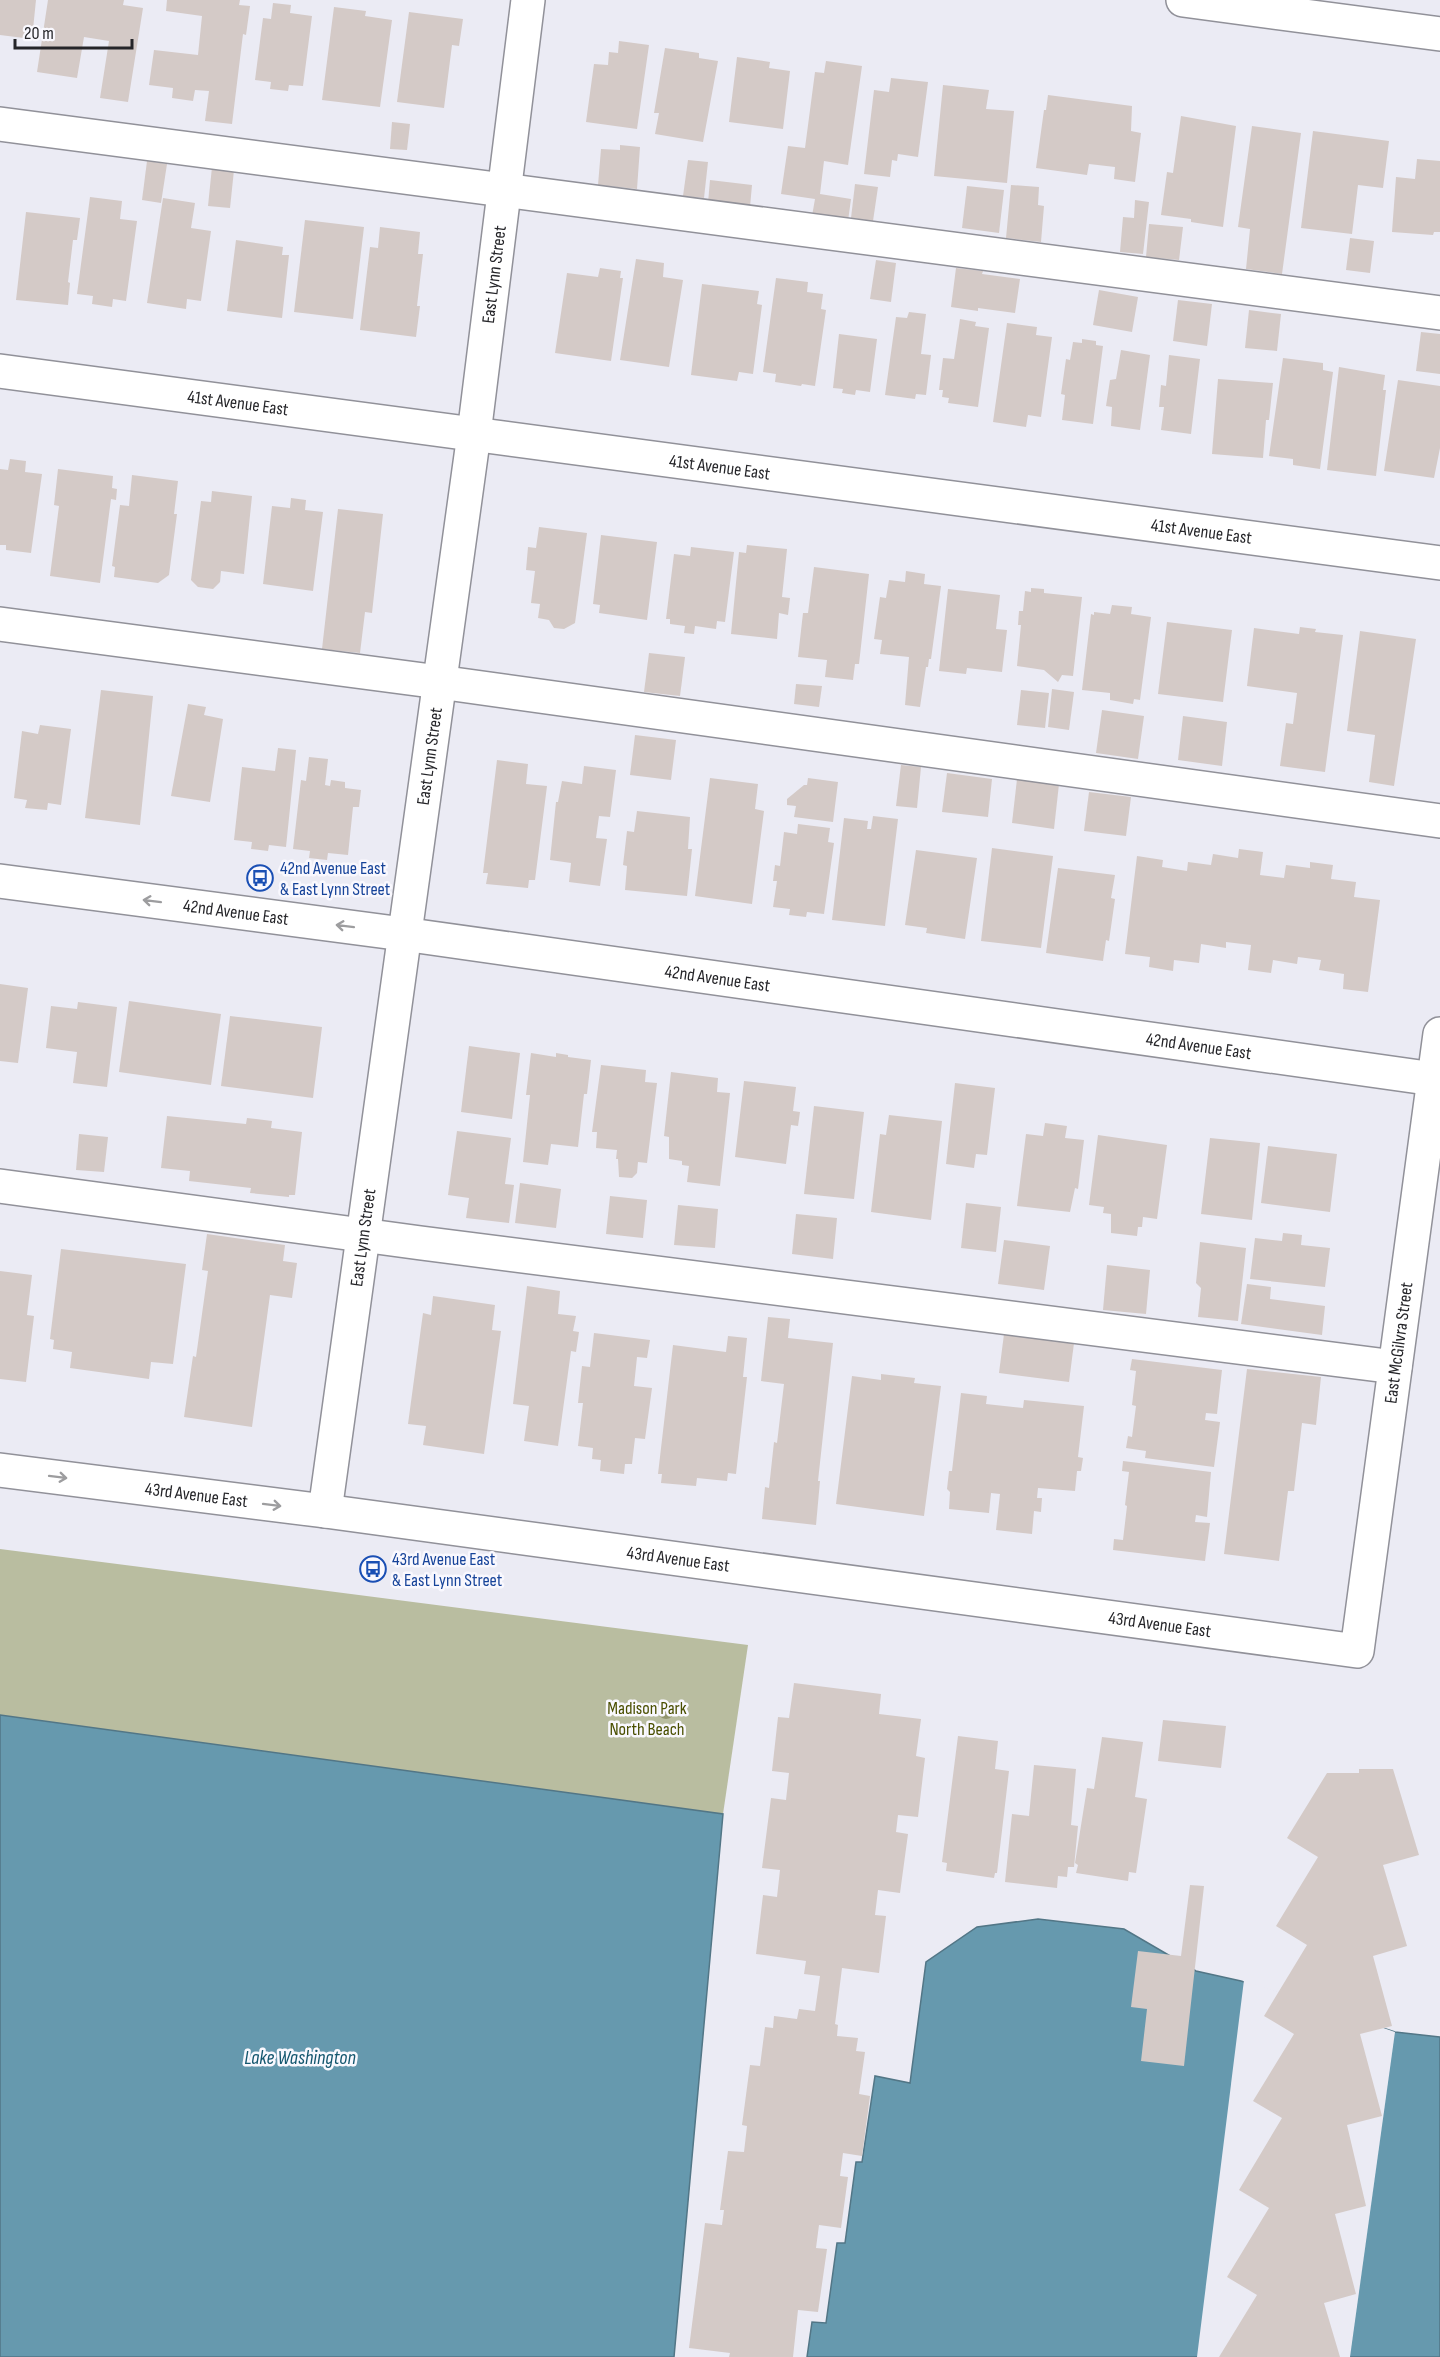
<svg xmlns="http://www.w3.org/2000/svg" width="1440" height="2357" viewBox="0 0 1440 2357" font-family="'Sofia Sans Condensed',sans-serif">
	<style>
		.green { fill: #b9bda0 }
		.water { fill: #6699ae; stroke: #527686; stroke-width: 1.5 }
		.pier { fill: #ebebf4 }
		.building { fill: #d4cac7 }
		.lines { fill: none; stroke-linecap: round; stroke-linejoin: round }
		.minor-casing { stroke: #919199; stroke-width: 36 }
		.minor { stroke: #fff; stroke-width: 33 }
		.tree { fill: #92956e }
		.oneway { stroke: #9d9d9f }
		.labels { text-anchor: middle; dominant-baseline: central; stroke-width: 5; stroke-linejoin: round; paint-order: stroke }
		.street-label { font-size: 18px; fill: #252529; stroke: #f9f8fe }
		.transit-label { font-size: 18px; fill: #164399; stroke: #f9f8fe; text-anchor: start }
		.park-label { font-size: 18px; fill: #4a4f00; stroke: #f9f8fe }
		.water-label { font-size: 20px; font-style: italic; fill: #13566e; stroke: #f9f8fe }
	</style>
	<rect width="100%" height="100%" fill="#ebebf4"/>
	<path class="green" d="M0,1549l748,96 -25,169 -723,-99z"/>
	<g class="water">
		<path d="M0,1715l723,99 -49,543h-674z"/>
		<path d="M1038,1919l86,10 72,42 45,10 154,51 45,5v320h-633l5,-35 14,1 11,-80h8l11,-81h6l13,-86 35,7 16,-121 51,-35z"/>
	</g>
	<path class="pier" d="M1244,1980l151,52 -45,325h-153z"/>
	<g class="building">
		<path d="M0,0h36l-4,39 -32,-4z"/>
		<path d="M48,0h76l-1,5 20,3 -15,94 -28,-4 9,-57 -25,-4 -7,41 -40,-6z"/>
		<path d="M167,0h73l-1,5 11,1 -4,29 -3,-1 -11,90 -27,-3 4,-30 -14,-1 -2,11 -21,-3 1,-10 -24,-3 5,-35 44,5 4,-39 -36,-5z"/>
		<path d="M273,3l18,2 -1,8 22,3 -9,70 -14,-1 -1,6 -18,-2 1,-7 -16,-2 8,-62 8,1z"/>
		<path d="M334,7l32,4 -1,5 27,4 -12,87 -58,-7z"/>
		<path d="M409,12l54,7 -4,27 -7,-1 -8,63 -47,-6z"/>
		<path d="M619,41l30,4 -12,84 -51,-7 8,-58 14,1 1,-13 9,1z"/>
		<path d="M665,48l34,5v5l19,3 -15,81 -48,-8 4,-21h-5z"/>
		<path d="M737,57l33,5 -1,6 21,3 -7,58 -54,-7z"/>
		<path d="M826,61l36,5 -14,99 -24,-4 -4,33 31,5 -3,22 -36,-5 3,-17 -34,-5 7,-48 17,2 10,-76 9,1z"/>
		<path d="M891,78l37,4 -10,75 -20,-3 -1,7 -5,-1 -2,17 -26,-3 10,-84 15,2z"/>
		<path d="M943,85l46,5 -3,19 28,2 -7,72 -73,-7z"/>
		<path d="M1048,95l84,11 -1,25 10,2 -6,49 -21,-3 1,-12 -26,-3 -2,11 -51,-7 8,-58h2z"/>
		<path d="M1181,116l55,10 -13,101 -32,-5v-3l-30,-4 6,-43 6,1z"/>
		<path d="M392,122l18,2 -3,26 -17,-1z"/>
		<path d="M1252,126l49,7 -19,141 -36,-5 4,-40 -12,-2z"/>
		<path d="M1313,131l76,10 -6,47 -25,-3 -6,49 -51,-6z"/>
		<path d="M620,145l20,2 -3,42 -39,-4 3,-36 19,1z"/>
		<path d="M1417,159l23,2v71h-6l-1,3 -41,-3 4,-55 19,2z"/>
		<path d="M688,160l20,2 -4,36 -21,-2z"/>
		<path d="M147,161l20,3 -6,39 -19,-3z"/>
		<path d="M212,167l22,3 -4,38 -22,-2z"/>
		<path d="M710,180l42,5 -2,22 -42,-4z"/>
		<path d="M855,184l23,3 -5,34 -22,-3z"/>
		<path d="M1011,185l28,2 -1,18 6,1 -3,36 -35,-4z"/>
		<path d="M967,186l37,4 -5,43 -37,-5z"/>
		<path d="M90,197l32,4 -2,18 17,2 -11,80 -13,-2 -1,8 -20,-3 1,-8 -16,-2z"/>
		<path d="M163,198l32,5 -4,25 20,3 -10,70 -14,-2 -1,10 -39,-6z"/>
		<path d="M1135,200l14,2 -6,52 -23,-2 3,-35 11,1z"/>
		<path d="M26,212l54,6 -3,22h-4l-5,42 2,1 -2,22 -52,-5z"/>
		<path d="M305,220l59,7 -11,92 -59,-7z"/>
		<path d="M1149,224l34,3 -4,33 -33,-3z"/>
		<path d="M380,227l40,5 -2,22h5l-6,52h3l-4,31 -56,-7 10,-83 8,1z"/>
		<path d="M1350,238l24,3 -4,32 -24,-3z"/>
		<path d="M236,240l47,7 -1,8h7l-7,63 -55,-7z"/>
		<path d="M636,259l28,4 -1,14 20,3 -14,87 -49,-7z"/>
		<path d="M876,260l20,3 -5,39 -21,-3z"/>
		<path d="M600,268l21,3 -1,7h3l-12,83 -56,-8 12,-80 31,4z"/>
		<path d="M956,268l27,3 -1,3 38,5 -5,34 -37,-5v3l-27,-4z"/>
		<path d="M776,278l32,4 -1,10 16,2 -2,15 5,1 -11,76 -13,-2 -1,2 -26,-4 1,-8 -13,-2z"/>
		<path d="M702,284l57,7 -2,13 5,1 -9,69 -14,-2 -2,9 -46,-6z"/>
		<path d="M1099,290l39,7 -6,35 -39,-7z"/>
		<path d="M1178,300l34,4 -5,42 -34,-5z"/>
		<path d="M1249,310l32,4 -4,37 -32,-3z"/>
		<path d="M909,312l17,2 -5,40 10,1 -5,40 -10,-1 -1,5 -30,-4 11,-78 11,1z"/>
		<path d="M960,319l16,3 -1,4 14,2 -11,79 -30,-4 1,-5 -7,-1 1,-7h-4l4,-32 11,1z"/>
		<path d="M1007,323l30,4 -1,8 16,2 -11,80 -13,-2 -2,12 -33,-5z"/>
		<path d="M1421,332l19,2v40l-24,-3z"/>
		<path d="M839,334l38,5 -7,53 -14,-2 -1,5 -13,-2 1,-4 -10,-1z"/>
		<path d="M1082,339l14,2v4l7,1 -10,78 -31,-4 3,-25 -4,-1 5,-35 4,1 3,-18 9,1z"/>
		<path d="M1121,350l29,5 -10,75 -29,-4 1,-19 -6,-1 4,-26 6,-1z"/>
		<path d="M1169,355l31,4 -9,75 -30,-4 3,-23h-5l2,-22 5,1z"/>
		<path d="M1283,358l40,5v7l10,2 -13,97 -27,-4v-6l-24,-3z"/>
		<path d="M1339,367l46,8 -2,15h3l-10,86 -49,-6z"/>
		<path d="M1218,379l55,4 -4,37h-3l-3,38 -51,-4z"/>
		<path d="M1398,380l42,6v62l-6,30 -50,-7z"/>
		<path d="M10,459l16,2 -1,11 17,2 -11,79 -25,-3v-5h-6v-76l8,1z"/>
		<path d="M58,469l55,7 -1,12 5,1 -1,11 -5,-1 -11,84 -50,-7 9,-70 -5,-1z"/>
		<path d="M132,475l46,6 -4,33h3l-8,61 -11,8 -44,-6 1,-10 -3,-1 8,-61 9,1z"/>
		<path d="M212,491l40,5 -8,78 -23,-3 -1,11 -7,7 -15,-2 -7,-7 10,-79 10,1z"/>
		<path d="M291,498l15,2 -1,10 18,2 -10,79 -50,-7 9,-78 18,2z"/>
		<path d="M338,509l45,5 -11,99 -7,-1 -5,41 -38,-4z"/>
		<path d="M539,527l48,6 -12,90 -11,6 -10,-1 -5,-8 -11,-2 2,-14 -9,-1 4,-32 -9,-1 2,-23 8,1z"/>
		<path d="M601,535l56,7 -10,78 -48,-7 1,-8 -7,-1z"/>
		<path d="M747,545l40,4 -5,48 8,1 -2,17 -9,-2 -2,26 -46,-5 8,-82 7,1z"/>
		<path d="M691,547l43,5 -9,70 -8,-1 -1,8 -21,-3 -1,8 -10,-1 1,-7 -15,-2v-5h-4l8,-65 16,2z"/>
		<path d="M814,567l55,7 -10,90h-4l-2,16 -28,-3 2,-17 -29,-3 5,-44h5z"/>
		<path d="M906,571l19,3 -1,10 17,2 -10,73h-2l-1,8h-2l-6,40 -15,-2 4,-48 -29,-3 2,-14 -8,-1 6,-42 6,1 3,-18 16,2z"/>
		<path d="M1031,588l13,1v4l38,4 -9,79 -11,-1 -4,7 -14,-12 -27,-4 4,-41h-3l1,-14h4l2,-20 6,1z"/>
		<path d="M948,589l52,6 -4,34 11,1 -5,42 -35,-4 -1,6 -27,-3z"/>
		<path d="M1112,605l20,2 -1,7 20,3 -11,83 -6,-1 -1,5 -23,-4v-7l-28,-3 9,-76 3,1v-3l16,2z"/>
		<path d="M1167,622l65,8 -9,72 -65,-8z"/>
		<path d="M1300,627l16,2 -1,3 28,3 -18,137 -45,-6 6,-43 7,1 4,-31 -50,-7 7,-58 45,6z"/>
		<path d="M1360,631l56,8 -22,147 -25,-4 6,-47 -28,-4z"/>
		<path d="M649,653l36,4 -5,39 -36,-4z"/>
		<path d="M796,684l26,2 -3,21 -25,-3z"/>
		<path d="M1052,689l22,3 -5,38 -21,-3z"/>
		<path d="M101,690l52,6 -13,129 -55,-7z"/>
		<path d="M1021,690l28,3 -4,35 -28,-3z"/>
		<path d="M188,704l18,3 -2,8 19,4 -13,83 -39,-6z"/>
		<path d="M1102,710l42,6 -6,43 -42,-6z"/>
		<path d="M1183,716l44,6 -5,44 -44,-6z"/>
		<path d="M40,725l31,4 -10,76 -13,-2 -1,7 -22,-2 2,-8 -13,-2 8,-67 16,3z"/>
		<path d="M635,735l41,5 -5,40 -41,-5z"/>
		<path d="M278,748l18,2 -10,97 -17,-2 -1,6 -17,-2 1,-7 -18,-2 8,-73 33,4z"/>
		<path d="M309,757l19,2 -3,26 5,1 1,-6 14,2v6l16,2 -2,17h-6l-5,48 -20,-2 -1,7 -18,-2 1,-7 -17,-2 8,-69 5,1z"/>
		<path d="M497,760l31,4 -2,20 21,2 -12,94h-6l-1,8 -42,-4 2,-11h-5z"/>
		<path d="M901,765l20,2 -4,41 -21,-2z"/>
		<path d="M584,766l32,4 -6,47 -11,-1 -3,22 11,1 -7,47 -31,-4 2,-19 -21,-3 6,-58h2l4,-21 20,3z"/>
		<path d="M947,773l45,6 -4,38 -46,-5z"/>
		<path d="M710,778l48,6 -3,25 9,2 -12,93 -57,-8z"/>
		<path d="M808,778l30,4 -5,40 -39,-5 2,-11 -9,-1v-6l17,-14h3z"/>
		<path d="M1017,779l42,5 -5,45 -42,-6z"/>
		<path d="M1089,792l42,5 -5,39 -42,-5z"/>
		<path d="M637,811l53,6 -2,32h4l-5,47 -62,-6 2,-24 -4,-1 4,-34 7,1z"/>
		<path d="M873,816l25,3 -13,107 -53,-6 12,-102 24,3 -1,8h4z"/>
		<path d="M798,824l32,4 -2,14 6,1 -10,71 -17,-2 -1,5 -17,-2 1,-6 -17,-2 4,-26h-4l2,-16 5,1 4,-34 13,2z"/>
		<path d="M992,848l61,8 -12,92 -60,-7z"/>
		<path d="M1239,849l24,3 -3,23 24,3 2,-13 24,3v-6l23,3 -2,14 25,3 -2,15 26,3 -12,92 -25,-3 1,-15 -25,-4 2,-10 -23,-3 -1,7 -24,-4 -2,13 -23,-3 3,-25 -25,-3v6l-25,-4 -2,19 -25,-3 -1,11 -24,-4 1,-10 -25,-3 12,-98 26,4 -1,7 25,4 1,-9 23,3 2,-11 25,4z"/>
		<path d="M916,850l61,8 -12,81 -39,-6 1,-5 -22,-3z"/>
		<path d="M1058,868l57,7 -4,23 4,1 -6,42 -3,-1 -3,21 -57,-8z"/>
		<path d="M0,984l28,4 -10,75 -18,-2z"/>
		<path d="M129,1001l92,13 -10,71 -92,-13z"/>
		<path d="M78,1002l39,5 -10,80 -34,-4 4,-31 -31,-4 5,-42 26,3z"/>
		<path d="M230,1016l92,11 -9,71 -92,-12z"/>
		<path d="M469,1046l51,7 -8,66 -51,-7z"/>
		<path d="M531,1053l25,4v-4l12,2v2l23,3 -4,34h-3l-6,53 -27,-3 -3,21 -25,-3 7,-67h-4z"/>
		<path d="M601,1065l45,5 -1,12 12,1 -10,80 -9,-1 -1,11 -5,5 -13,-1 -1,-18h-2l1,-9 -21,-2 1,-16h-5z"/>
		<path d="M671,1072l47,6 -1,14 13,1 -10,93 -33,-4 2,-16 -7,-1v-4l-13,-2v-22l-5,-1z"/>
		<path d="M744,1081l52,6 -3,24 7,1 -2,14 -7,-1 -5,39 -51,-7z"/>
		<path d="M955,1083l40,5 -8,67 -11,-1 -2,14 -28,-4z"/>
		<path d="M814,1106l50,6 -10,87 -50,-5z"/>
		<path d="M889,1115l53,6 -11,99 -60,-8 9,-78 6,1z"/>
		<path d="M167,1116l79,8 1,-6 25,3 -1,7 31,4 -7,63h-6v2l-39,-4 1,-5 -62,-7 1,-10 -29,-3z"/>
		<path d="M1045,1123l22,3 -2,12 19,2 -6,49 -3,-1 -5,24 -53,-6 9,-72 17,2z"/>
		<path d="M457,1131l54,7 -6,46 9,1 -5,38 -43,-5 3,-20 -21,-3z"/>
		<path d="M79,1134l29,3 -4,35 -28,-2z"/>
		<path d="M1098,1135l69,10 -10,74 -14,-2 -1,10h-4l-1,9 -26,-3v-19l-8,-1 1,-6 -15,-2z"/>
		<path d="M1210,1138l50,5 -8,77 -51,-6z"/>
		<path d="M1268,1146l69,8 -7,58 -69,-9z"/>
		<path d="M520,1183l41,6 -5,39 -41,-5z"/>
		<path d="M610,1196l37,4 -4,38 -37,-4z"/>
		<path d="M966,1203l35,4 -5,45 -35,-4z"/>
		<path d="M678,1205l40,4 -3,39 -41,-3z"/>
		<path d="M796,1214l41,4 -4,41 -41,-5z"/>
		<path d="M1283,1233l19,2 -1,10 29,3 -5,39 -75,-8 5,-41 27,3z"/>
		<path d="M207,1234l78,11 -2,16 14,2 -5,35 -22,-3 -18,132 -68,-10 9,-61 3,1 12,-86 -6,-1z"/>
		<path d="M1004,1240l46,6 -6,44 -46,-6z"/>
		<path d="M1200,1242l46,6 -8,73 -40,-4 3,-29 -5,-5z"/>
		<path d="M61,1249l125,15 -13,100 -22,-2 -2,17 -79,-11 2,-16 -19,-3 1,-9 -4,-1z"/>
		<path d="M1107,1265l43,5 -4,44 -43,-4z"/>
		<path d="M0,1271l32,4 -5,40 7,1 -8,66 -26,-3z"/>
		<path d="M1247,1284l24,3 -1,12 55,7 -3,29 -81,-11z"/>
		<path d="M527,1286l33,5 -2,23 18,2 -3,15 6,1 -3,20 -5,-1 -13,95 -34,-5 5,-35 -16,-2z"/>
		<path d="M433,1296l62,9 -3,25 9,1 -17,123 -61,-9 3,-19 -18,-2 15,-111 8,2z"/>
		<path d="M768,1317l22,2 -2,19 45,5 -15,138h2l-4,44 -54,-6 3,-32 4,1 5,-46 3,1 7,-59 -23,-3z"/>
		<path d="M594,1333l56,7 -3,18 -10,-1 -3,29 18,2 -7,51 -10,-1 -3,26h-7l-1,10 -24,-3 1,-11 -9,-1 1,-11 -15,-2 5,-43h-5l4,-37 8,1z"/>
		<path d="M1004,1334l70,9 -5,39 -70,-9z"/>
		<path d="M728,1336l19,2 -4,39h4l-11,97 -8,-1 -1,8 -30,-3 -1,8 -35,-3 1,-9h-4l15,-129 53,7z"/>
		<path d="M1132,1359l90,11 -5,44 -11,-1 -1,7 15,2 -6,45 -69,-9 1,-7 -20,-3 2,-12 4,1 4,-31 -4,-1 4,-34 -6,-1z"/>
		<path d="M1247,1369l74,8 -5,48 -14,-2 -8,68h-6l-9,70 -55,-7z"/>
		<path d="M881,1374l34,4 -1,5 27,3 -17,130 -88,-12 16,-128 29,4z"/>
		<path d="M961,1393l26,3 -1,8 37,4 1,-8 60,6 -6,51 5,1 -2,13h-4l-2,20 -37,-3 -1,10h5l-1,14 -7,-1 -2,23 -36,-4 4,-36 -9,-1 -2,20 -40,-4 1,-17 -3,-3 2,-18h3z"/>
		<path d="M1123,1461l88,11 -4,45 -11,-2 -1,7 15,1 -5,38 -92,-11 1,-11 9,1 4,-34 -2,-1 4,-33 -7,-1z"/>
		<path d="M794,1683l87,11 -2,20 42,5 -5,37 9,2 -7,59 -20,-2 -2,17 12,2 -8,59 -22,-3 -3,25 11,1 -7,57 -37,-5 -7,56 3,1 -1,11 21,2 -2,13 9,1 -6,42 11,2 -8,60 -19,-3 -3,23 8,1 -7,51 -22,-3 -3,23 11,1 -9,63 -20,-2 -5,47h-64l1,-4 -41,-5 16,-125 17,2 2,-15h-4l8,-59 16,1 3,-26 -5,-1 8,-60 10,1 5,-39 8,1 1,-12 23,3 2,-10 16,2 5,-35 -16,-2 2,-13 -50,-7 7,-59 14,2 3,-27 -18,-2 9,-70 15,2 3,-27 -17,-2 6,-54 11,1z"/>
		<path d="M1163,1720l63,6 -5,42 -63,-7z"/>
		<path d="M958,1736l40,5 -3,28 14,2 -12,102h-2l-1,5 -48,-7 1,-8 -5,-1z"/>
		<path d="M1102,1737l41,5 -8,55 12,2 -11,74 -7,-1 -1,9 -52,-8 2,-8 -3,-2 12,-75 7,1z"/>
		<path d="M1034,1765l42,4 -5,56 7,1 -4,41h-6l-1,10 -9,-1 -1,12 -52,-6 7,-68 17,2z"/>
		<path d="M1359,1769h34l26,86 -36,10 24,81 -34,10 19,70 -32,8 22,82 -35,9 19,81 -31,8 21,80 -32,9 16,54h-121l38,-62 -30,-18 42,-69 -30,-18 43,-72 -29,-17 41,-67 -30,-18 43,-71 -31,-19 42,-69 -31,-19 40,-65h32z"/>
		<path d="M1190,1885l14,1 -20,180 -43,-5 6,-52 -16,-2 7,-56 43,5z"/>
	</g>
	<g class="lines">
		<g class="minor-casing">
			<g id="minor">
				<path d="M1183,0l257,34"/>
				<path d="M0,124l1440,189"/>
				<path id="s1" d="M0,371l1440,192"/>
				<path d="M0,624l439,58 1001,139"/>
				<path id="s2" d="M0,881l403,53 1031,145"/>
				<path d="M0,1186l421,57 974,124"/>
				<path id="s3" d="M0,1470l325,41 1032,140 83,-617"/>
				<path id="s4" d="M325,1511l149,-1077 54,-434"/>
			</g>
		</g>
		<use href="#minor" class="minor"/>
	</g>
	<circle class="tree" cx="666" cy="1710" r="9"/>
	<defs><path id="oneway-shaft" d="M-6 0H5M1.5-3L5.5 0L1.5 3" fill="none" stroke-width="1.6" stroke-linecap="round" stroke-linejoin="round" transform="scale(1.5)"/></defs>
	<g class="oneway">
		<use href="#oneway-shaft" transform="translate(152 901) rotate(-173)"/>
		<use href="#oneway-shaft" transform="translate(345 926) rotate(-173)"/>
		<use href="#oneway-shaft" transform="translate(58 1477) rotate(7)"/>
		<use href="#oneway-shaft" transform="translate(272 1505) rotate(7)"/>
	</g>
	<defs>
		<g id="bus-ring" transform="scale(1.35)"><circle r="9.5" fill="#f9f8fe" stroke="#1a4fb4" stroke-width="1.5"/><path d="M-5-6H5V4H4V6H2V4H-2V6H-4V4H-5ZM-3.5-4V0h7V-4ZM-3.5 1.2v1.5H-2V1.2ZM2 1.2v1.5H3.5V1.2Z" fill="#1a4fb4"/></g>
	</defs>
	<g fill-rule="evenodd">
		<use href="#bus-ring" x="260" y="878"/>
		<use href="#bus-ring" x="373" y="1569"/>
	</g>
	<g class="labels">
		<g class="street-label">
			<text stroke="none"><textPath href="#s4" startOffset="1248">East Lynn Street</textPath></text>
			<text stroke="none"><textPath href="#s1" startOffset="240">41st Avenue East</textPath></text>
			<text stroke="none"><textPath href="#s1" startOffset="726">41st Avenue East</textPath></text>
			<text stroke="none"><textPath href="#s1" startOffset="1212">41st Avenue East</textPath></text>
			<text stroke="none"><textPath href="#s4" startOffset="762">East Lynn Street</textPath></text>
			<text stroke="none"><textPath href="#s2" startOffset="238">42nd Avenue East</textPath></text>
			<text stroke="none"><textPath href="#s2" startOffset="724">42nd Avenue East</textPath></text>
			<text stroke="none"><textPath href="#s2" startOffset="1210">42nd Avenue East</textPath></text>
			<text stroke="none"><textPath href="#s4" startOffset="276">East Lynn Street</textPath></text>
			<text stroke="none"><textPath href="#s3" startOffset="1680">East McGilvra Street</textPath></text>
			<text stroke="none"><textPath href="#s3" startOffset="198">43rd Avenue East</textPath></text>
			<text stroke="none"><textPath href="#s3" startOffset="684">43rd Avenue East</textPath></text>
			<text stroke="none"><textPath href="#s3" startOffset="1170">43rd Avenue East</textPath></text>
		</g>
		<g class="transit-label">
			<text x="280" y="868">42nd Avenue East<tspan x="280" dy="21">&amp; East Lynn Street</tspan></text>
			<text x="392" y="1559">43rd Avenue East<tspan x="392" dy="21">&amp; East Lynn Street</tspan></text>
		</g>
		<g class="park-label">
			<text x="647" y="1708">Madison Park<tspan x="647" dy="21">North Beach</tspan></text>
		</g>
		<g class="water-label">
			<text x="300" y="2058">Lake Washington</text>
		</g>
	</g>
	<path d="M15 39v9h117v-9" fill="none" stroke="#252529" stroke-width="3"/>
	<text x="24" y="39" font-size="18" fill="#252529" stroke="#f9f8fe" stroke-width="4.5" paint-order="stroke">20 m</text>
</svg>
